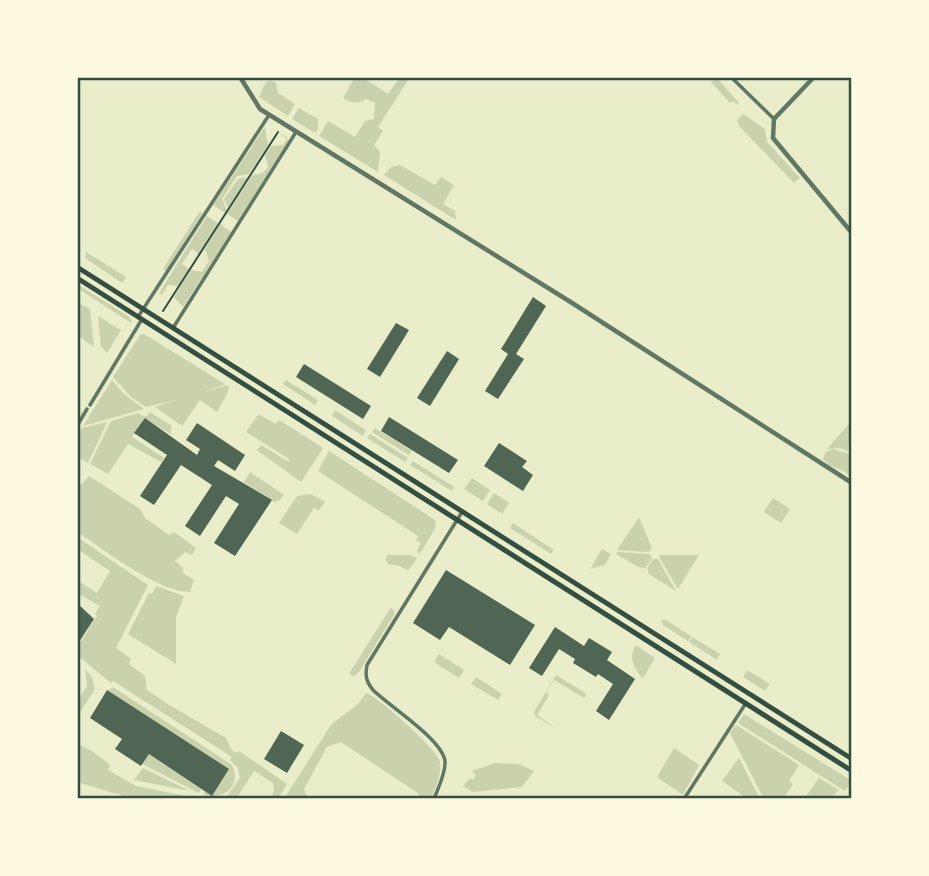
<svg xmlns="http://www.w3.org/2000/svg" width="929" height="876" viewBox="0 0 929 876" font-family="Montserrat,sans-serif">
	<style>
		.green { fill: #cad2ad }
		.building { fill: #4f6655 }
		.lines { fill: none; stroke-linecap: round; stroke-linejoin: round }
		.path { stroke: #344e41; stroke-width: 2 }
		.minor { stroke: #617663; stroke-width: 3.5 }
		.tertiary { stroke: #617663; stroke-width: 4.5 }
		.secondary { stroke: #344e41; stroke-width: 5 }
		.neatline { fill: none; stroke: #344e41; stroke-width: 2.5 }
	</style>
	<rect width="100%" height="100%" fill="#e9edc9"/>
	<g class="green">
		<path d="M358,77h4l26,17 12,-17h10l-32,50 5,4 -9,14 6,7 -2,20 -59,-36 9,-15 27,16 10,-16 9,-2 1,-16 -9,-4c-10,6 -14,4 -23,-1l11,-19z"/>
		<path d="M716,77l23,26 -2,2 -4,-4 -3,2 -19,-21z"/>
		<path d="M271,80l5,3 2,10 17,11 -7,12 -29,-19 7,-15z"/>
		<path d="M299,108l19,11v10l-3,4 -23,-14z"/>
		<path d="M743,114l22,15 2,13 33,36 -6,5 -55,-57 -2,-6z"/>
		<path d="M265,127l3,18 -19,29 -12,2 -15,23 5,11 -2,3 -12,-8z"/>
		<path d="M280,133l7,4 1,4 -50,80 -11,-7 25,-39 11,-2 5,-6 -3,-12 6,-9 12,-1 4,-6z"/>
		<path d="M400,165l35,20 6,-8 13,8 -11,19 12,7 1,9 -72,-45 7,-8z"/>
		<path d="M248,177l-20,31 -4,-9 14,-20z"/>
		<path d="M200,211l2,2 -36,58 -3,-2z"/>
		<path d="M207,216l12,8 -20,30 -7,-5 -10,15 7,5 -11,17 -10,-1 -6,10 -3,-2z"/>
		<path d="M220,224l11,8 -48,75 -9,-10 17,-27 11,2 7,-11 -4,-12z"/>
		<path d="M86,252l40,25 -4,6 -37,-25z"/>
		<path d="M77,284l51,32 4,4 -1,3 -54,-35z"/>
		<path d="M77,302l13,7 4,38 -17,-12z"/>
		<path d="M98,316l23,14 -14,23 -6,-6z"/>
		<path d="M144,334l81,50 -23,9 25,-8 2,2 -2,7 -10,18 -17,-12 -18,26 -27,-19 21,-7 -30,7 -15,-10 -18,-20 27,-42z"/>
		<path d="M112,380l12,14 20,15 -61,17z"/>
		<path d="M286,380l32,20 -3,5 -32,-21z"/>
		<path d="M335,410l31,20 -3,6 -31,-20z"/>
		<path d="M150,412l22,14 -2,8 -25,-16 -13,19 32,21 -3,4 -33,-18 -20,30 -18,-10 21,-43 27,-8 7,4z"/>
		<path d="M260,415l16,9 3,-4 43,27v3l-21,32 -44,-32 4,-5 28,17v-3l-43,-27 11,-16z"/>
		<path d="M107,422l-19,41 -11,-6v-21l5,-8z"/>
		<path d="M848,425l3,1 -3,25 -8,-3 -13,1z"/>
		<path d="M375,428l37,23 -3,4 -37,-23z"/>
		<path d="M370,434l38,24 -3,4 -38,-24z"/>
		<path d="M833,449l16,5 3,6v20l-7,-8 -16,-7 -6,-6 3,-7z"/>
		<path d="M329,451l106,69 1,7 -17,28 -2,-5 4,-7 -5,-3 2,-4 -100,-65z"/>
		<path d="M413,461l41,26 -2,4 -42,-26z"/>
		<path d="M250,472l34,23 -4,5 -6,2 -30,-20z"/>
		<path d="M89,476l51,33 5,9 24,17 5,-3 22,16 -4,7 -7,-3 -10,9 8,7v5l11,7 -4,12c-32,0 -85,-42 -113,-60v-43z"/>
		<path d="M472,478l18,12 -7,11 -19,-12z"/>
		<path d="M494,493l15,10 -7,11 -15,-10z"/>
		<path d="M311,494l14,8 -6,8 -5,-2 -17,26 -18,-11 18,-27z"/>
		<path d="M773,498l17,11 -9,14 -17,-11z"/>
		<path d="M639,517l13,31 -4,4 -31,-2z"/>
		<path d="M513,523l41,27 -3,4 -41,-26z"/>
		<path d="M77,537l71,48 -32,63 15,11 -2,5 16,12 2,14 19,13 60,35 5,11 5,4 3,-2 48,33 -9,15h-7l3,-8 -1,-8 -19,-12 -18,28h-11l15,-21 -2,-10 -8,-8 2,-3 -119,-76 -2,2 -34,-28v-8l20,-31 -2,-2 5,-8 -23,-13v-13l20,13 13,-22 -33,-22z"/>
		<path d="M602,549l9,5 -6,11 -15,4z"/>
		<path d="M617,552l32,2 3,4 -7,10 -7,-1 -22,-13z"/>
		<path d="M387,555h23l7,3 -9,13 -8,-5 -12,-2 -2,-4z"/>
		<path d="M660,555h39l-21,34 -19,-32z"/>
		<path d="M653,559h5l18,32 -27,-17 -2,-6z"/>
		<path d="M156,586l28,10 -8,21v47l-48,-30 21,-41 3,1z"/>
		<path d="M391,607l4,6 -36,59 -5,4 -5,-2z"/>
		<path d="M661,620h5l25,16 -3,5 -25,-16z"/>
		<path d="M692,637l28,17 -3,6 -28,-18z"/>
		<path d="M636,645l19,13 -12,20 -2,-1c-7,-11 -13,-19 -5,-32z"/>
		<path d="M439,654l25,16 -5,8 -25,-16z"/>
		<path d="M85,669l7,8 3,12 -18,28v-16l10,-15z"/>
		<path d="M747,670l23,14 -5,7 -22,-14z"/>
		<path d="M556,675l31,19 -3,4 -30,-18 -8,13 3,2 -12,20 23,16 -25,-15 -1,-4z"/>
		<path d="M476,677l26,17 -4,6 -27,-16z"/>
		<path d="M113,687l119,78c10,21 -9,37 -29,29l2,-3 7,5 17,-27 -121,-78z"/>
		<path d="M366,693c12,4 73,57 74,69 2,12 -5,26 -9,37h-11l-2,-6 -77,-51 -14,5 -23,42 2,6 7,4h-29l47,-74 28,-22z"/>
		<path d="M744,714l108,67 -7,10 -107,-68z"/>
		<path d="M736,725l63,40 -10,16 4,3 -10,15h-19l-34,-66z"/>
		<path d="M80,745l12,6 18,14 -2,5 28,16 65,13h-67l-57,-17v-35z"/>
		<path d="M674,748l25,17 -16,30 -26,-18z"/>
		<path d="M149,754l52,35 -2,4 -57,-29z"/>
		<path d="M739,758l21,41h-12l-26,-18z"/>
		<path d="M495,763l24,1 15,7 -12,16 -49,5 -10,-6 7,-8 3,2 3,-5 -4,-4z"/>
		<path d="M143,768l47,23 -56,-11z"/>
		<path d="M819,778l20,12 -10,9h-25z"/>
	</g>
	<g class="building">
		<path d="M533,297l13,9 -30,48 8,5 -26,40 -13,-8 23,-37 -7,-5z"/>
		<path d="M396,323l13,7 -29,47 -13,-8z"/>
		<path d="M447,351l12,8 -29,47 -13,-8z"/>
		<path d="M304,364l67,42 -8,13 -67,-42z"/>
		<path d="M389,417l69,43 -9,13 -68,-42z"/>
		<path d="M145,418l52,37 3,-6 -14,-9 11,-17 48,32 -10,16 -17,-11 -4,6 58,34 -37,56 -21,-13 25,-39 -13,-8 -26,40 -15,-10 27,-41 -31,-20 -27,40 -14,-9 27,-41 -33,-22z"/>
		<path d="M499,443l28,18 -5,6 11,8 -10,16 -39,-25z"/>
		<path d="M446,570l89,55 -25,40 -61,-38 -9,13 -27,-17z"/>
		<path d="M77,603l17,16 -17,26z"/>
		<path d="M555,627l29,19 5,-8 23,14 -5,8 28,19 -26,41 -13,-9 17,-27 -15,-10 -2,3 -23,-14 2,-4 -16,-10 -17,27 -13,-8z"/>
		<path d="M107,690l122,79 -17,27 -63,-42 -8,12 -26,-17 7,-10 -32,-21z"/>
		<path d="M281,731l23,14 -17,28 -23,-14z"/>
	</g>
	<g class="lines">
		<path class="path" d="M163,311l115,-179"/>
		<g class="minor">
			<path d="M731,77l43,42"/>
			<path d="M138,317l131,-202"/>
			<path d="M173,328l123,-196"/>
			<path d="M90,405l52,-86"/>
			<path d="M77,426l10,-17"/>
			<path d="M434,799c4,-11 12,-26 11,-38 -3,-22 -56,-55 -72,-71 -7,-9 -8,-14 -6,-25l95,-153"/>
			<path d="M684,799l62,-96"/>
		</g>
		<g class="tertiary">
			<path d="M240,77l20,32 309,192 283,182"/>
			<path d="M814,77l-40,42 -1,19 79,95"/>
		</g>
		<g class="secondary">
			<path d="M77,267l775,492"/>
			<path d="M77,278l775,493"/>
		</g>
	</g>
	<rect width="929" height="876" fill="none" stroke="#fefae0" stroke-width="158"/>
	<rect x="79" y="79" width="771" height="718" class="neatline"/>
</svg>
